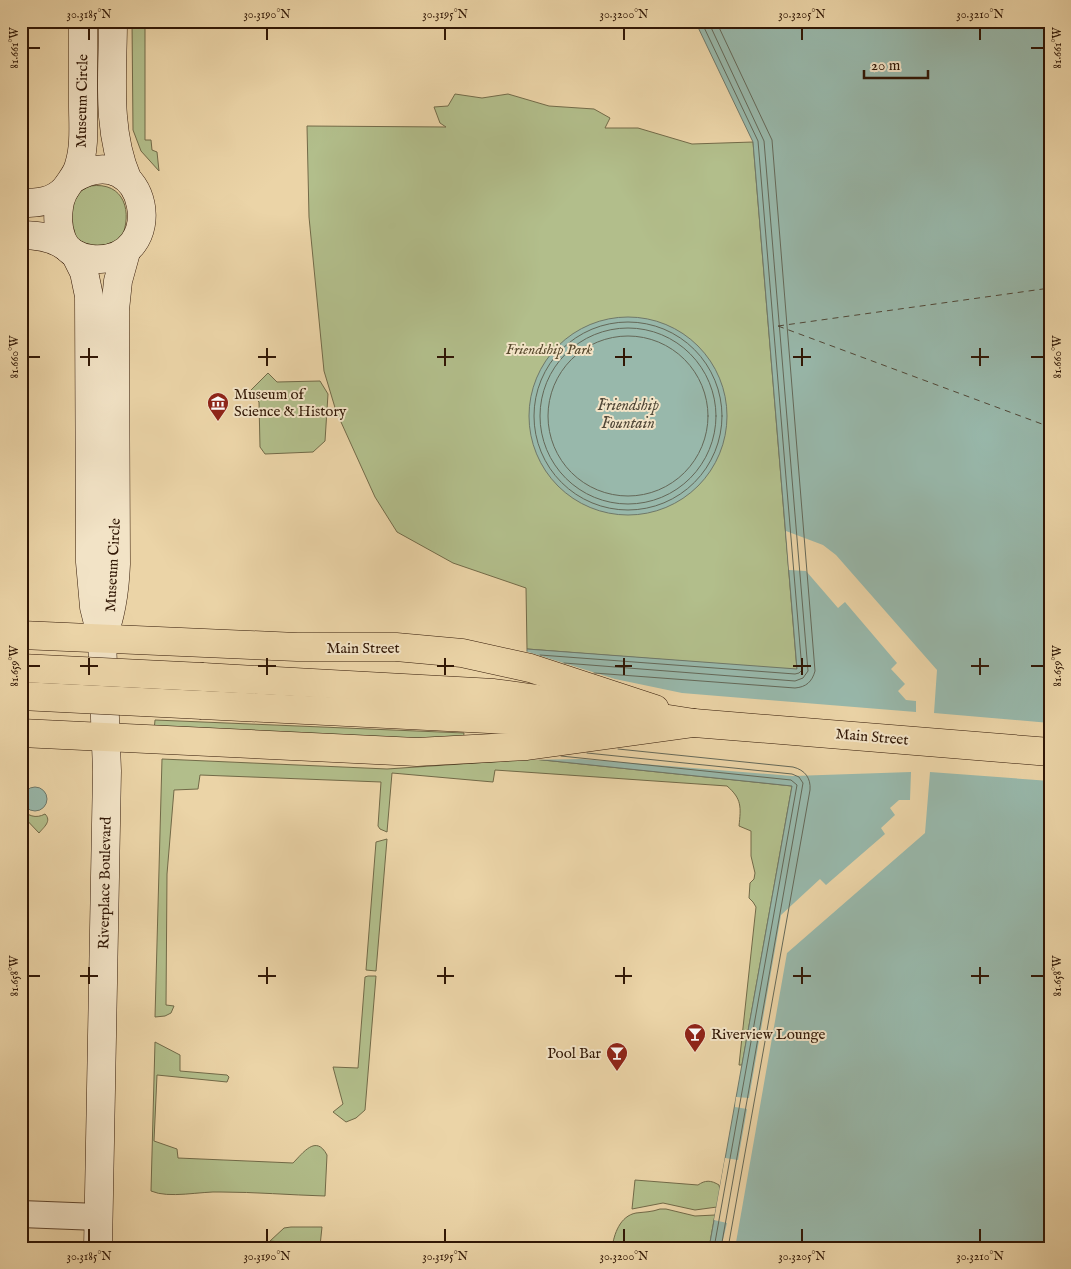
<svg xmlns="http://www.w3.org/2000/svg" width="1071" height="1269" viewBox="0 0 1071 1269" font-family="'IM FELL English',serif">
	<style>
		.green { fill: #b2be8b; stroke: #726a48 }
		.water { fill: #98b8ab; stroke: #6f7869 }
		.pier { fill: #ebd4a7 }
		.lines { fill: none; stroke-linecap: round; stroke-linejoin: round }
		.shore { stroke: #646858; stroke-width: 1 }
		.ferry { stroke: #504737; stroke-width: 1; stroke-dasharray: 6 5; stroke-linecap: butt }
		.street-casing { stroke: #60462e; stroke-width: 28 }
		.secondary-casing { stroke: #311705; stroke-width: 29 }
		.primary-casing { stroke: #311705; stroke-width: 29 }
		.highway-casing { stroke: #311705; stroke-width: 29 }
		.street { stroke: #f2e3c6; stroke-width: 26 }
		.secondary { stroke: #f2e3c6; stroke-width: 28 }
		.primary { stroke: #ebd4a7; stroke-width: 28 }
		.highway { stroke: #ebd4a7; stroke-width: 28 }
		.highway-bridge-casing { stroke: #311705; stroke-width: 29; stroke-linecap: butt }
		.highway-bridge { stroke: #ebd4a7; stroke-width: 28 }
		.ticks { fill: none; stroke: #311705; stroke-width: 2 }
		.labels { text-anchor: middle; dominant-baseline: central; stroke-width: 4; stroke-linejoin: round; paint-order: stroke }
		.street-label { font-size: 15px; fill: #311705; stroke: #f2e3c6 }
		.park-label { font-size: 15px; font-style: italic; fill: #58492d; stroke: #f2e3c6 }
		.poi-label { font-size: 15px; fill: #311705; stroke: #f2e3c6; text-anchor: start }
		.water-label { font-size: 16px; font-style: italic; fill: #504737; stroke: #f2e3c6 }
		.neatline { fill: none; stroke: #311705; stroke-width: 2 }
		.ticks-label { font-size: 12px; text-anchor: middle; fill: #311705 }
	</style>
	<rect width="100%" height="100%" fill="#ebd4a7"/>
	<filter id="stains"><feTurbulence type="fractalNoise" baseFrequency=".004" numOctaves="4"/><feColorMatrix values="0 0 0 0 .2 0 0 0 0 .09 0 0 0 0 .02 0 0 0 .5 -.17"/></filter>
	<radialGradient id="worn" r=".72"><stop offset=".6" stop-color="#630" stop-opacity="0"/><stop offset="1" stop-color="#630" stop-opacity=".3"/></radialGradient>
	<g class="green">
		<path d="M132,21h13v119h6l1,10 5,2 2,19 -18,-20 -8,-21z"/>
		<path d="M455,94l27,4 26,-4 41,12 45,3 16,9 -5,10h33l54,16 61,-2 44,528 -270,-21 -1,-61 -73,-25 -56,-31 -22,-35 -39,-86 -12,-40 -15,-154 -2,-91 139,1 -6,-4 -6,-16 14,-1z"/>
		<path d="M90,186c35,-5 43,27 31,53l-29,11 -19,-14c-2,-20 -6,-41 17,-50z"/>
		<path d="M268,373l9,9 43,-1 8,13 -3,47 -12,11 -48,2 -5,-7 -1,-45 -10,-10z"/>
		<path d="M155,720l309,13 -1,9 -309,-11z"/>
		<path d="M524,758l268,28 -50,279h-3l17,-158 -3,-5 -4,-4 1,-15 4,-4 1,-6 -4,-17v-25l-12,-5c2,-19 3,-27 -12,-40l-232,-16 -2,12 -101,-9 -5,59 -7,-3 -2,-3 3,-44 -181,-7 -2,14 -24,1 -7,84 -1,131 8,1 -3,7 -6,3 -10,1 7,-258 225,10 118,-8z"/>
		<path d="M21,808c6,8 15,11 24,6 7,7 -1,13 -6,19l-18,-19z"/>
		<path d="M387,839l-11,132 -10,-1 10,-128z"/>
		<path d="M368,976h8l-11,134 -9,8 -10,4 -13,-10 10,-8 -10,-37 25,1 7,-91z"/>
		<path d="M155,1042l25,13v16l47,4 2,2 -2,5 -70,-7 -3,66 23,8 1,9 115,5c10,-10 23,-29 34,-8l-2,41c-35,-1 -70,-4 -104,-4 -20,-1 -52,7 -70,-1z"/>
		<path d="M635,1180l63,5c7,-5 13,-5 21,0l1,5 -3,17 -22,3 -32,-7 -31,6z"/>
		<path d="M660,1209h6l29,7 20,-1 -6,33h-97c2,-14 8,-32 24,-35 8,-1 16,-1 24,-4z"/>
		<path d="M291,1227h31l-2,19 -50,-5 14,-13z"/>
	</g>
	<g class="water">
		<path d="M695,21h355v1227h-341l83,-462 -268,-28 3,-109 270,20 -44,-527z"/>
		<circle cx="628" cy="416" r="99"/>
		<circle cx="35" cy="799" r="12"/>
	</g>
	<path class="pier" d="M786,531l37,14 13,10 101,115 -3,43 116,10v58l-120,-9 -5,61 -138,120 -52,295h-14l6,-25 -13,-3 11,-62 13,2 9,-51 -12,-2 1,-10 13,1 32,-183 39,-36 6,6 59,-51 -4,-6 14,-13 -5,-7 9,-8h11l1,-28 -118,4 -212,-17 -58,1 2,-109 90,28 67,14 234,19v-11l-10,-1 -8,-9 7,-7 -14,-15 6,-6 -52,-61 -7,6 -32,-37 -17,-1z"/>
	<g class="lines">
		<g class="shore">
			<circle cx="628" cy="416" r="94"/>
			<circle cx="628" cy="416" r="88"/>
			<circle cx="628" cy="416" r="80"/>
			<path d="M540,655l255,19 4,-1 3,-3 -44,-529 -57,-120"/>
			<path d="M564,663l231,18 8,-3 5,-7 -44,-530 -56,-120"/>
			<path d="M594,673l201,15c11,-1 17,-6 20,-17l-43,-531 -56,-119"/>
			<path d="M618,749l175,18c12,3 18,11 17,23l-82,458"/>
			<path d="M587,753l205,21 7,3 4,6 -82,465"/>
			<path d="M561,756l230,24 6,5 -83,463"/>
		</g>
		<g class="ferry">
			<path d="M778,326l272,101"/>
			<path d="M778,326l272,-38"/>
			<path d="M1040,1248l10,-12"/>
		</g>
		<g class="street-casing">
			<path id="street" d="M21,1214l77,3"/>
		</g>
		<g class="secondary-casing">
			<g id="secondary">
				<path d="M113,21c0,52 -7,108 14,157"/>
				<path d="M73,179c75,-45 99,86 19,80 -13,-1 -26,-8 -30,-20 -6,-15 -5,-38 4,-51 5,-8 11,-14 13,-23 6,-19 4,-40 4,-60 0,-28 0,-56 0,-84"/>
				<path d="M21,203c17,0 32,-1 44,-14"/>
				<path d="M21,235c17,0 32,2 45,12"/>
				<path d="M75,254l9,18 5,24 1,266 4,45 8,32 5,132 -9,477"/>
				<path d="M102,639c10,-25 13,-49 14,-75l-1,-254 3,-29 8,-29"/>
			</g>
		</g>
		<g class="primary-casing">
			<g id="primary">
				<path d="M21,635l276,12h99l66,6 68,15 125,41"/>
				<path d="M21,733l396,19 110,-6 167,-23 356,29"/>
			</g>
		</g>
		<g class="highway-casing">
			<g id="highway">
				<path d="M203,677l291,16 79,11 121,19"/>
				<path d="M202,705l307,15 93,2"/>
			</g>
		</g>
		<use href="#street" class="street"/>
		<use href="#secondary" class="secondary"/>
		<use href="#primary" class="primary"/>
		<use href="#highway" class="highway"/>
		<g class="highway-bridge-casing">
			<g id="highway-bridge">
				<path d="M21,668l182,9"/>
				<path d="M21,696l181,9"/>
			</g>
		</g>
		<use href="#highway-bridge" class="highway-bridge"/>
	</g>
	<path class="ticks" d="M89,28v12M267,28v12M445,28v12M624,28v12M802,28v12M980,28v12M28,48h12M1031,48h13M89,348v18M267,348v18M445,348v18M624,348v18M802,348v18M980,348v18M28,357h12M80,357h18M258,357h18M437,357h17M615,357h17M793,357h18M971,357h18M1031,357h13M89,658v17M267,658v17M445,658v17M624,658v17M802,658v17M980,658v17M28,666h12M80,666h18M258,666h18M437,666h17M615,666h17M793,666h18M971,666h18M1031,666h13M89,967v17M267,967v17M445,967v17M624,967v17M802,967v17M980,967v17M28,976h12M80,976h18M258,976h18M437,976h17M615,976h17M793,976h18M971,976h18M1031,976h13M89,1229v13M267,1229v13M445,1229v13M624,1229v13M802,1229v13M980,1229v13"/>
	<defs>
		<g id="museum-pin" transform="scale(1.125)"><path d="M0 17L-7.5 6A9.5 9.5 0 1 1 7.5 6Z" fill="#8f2418" stroke="#f2e3c6"/><path d="M0-6L6-3V-2H-6V-3ZM-5-1h2V3h-2ZM-1-1h2V3h-2ZM3-1h2V3H3ZM-6 4H6V6H-6Z" fill="#fff"/></g>
		<g id="bar-pin" transform="scale(1.125)"><path d="M0 17L-7.5 6A9.5 9.5 0 1 1 7.5 6Z" fill="#8f2418" stroke="#f2e3c6"/><path d="M-6-5H6L.8 .8V4.5H3.5V6h-7V4.5H-.8V.8Z" fill="#fff"/></g>
	</defs>
	<g fill-rule="evenodd">
		<use href="#museum-pin" x="218" y="403"/>
		<use href="#bar-pin" x="695" y="1034"/>
		<use href="#bar-pin" x="617" y="1053"/>
	</g>
	<g class="labels">
		<g class="street-label">
			<text transform="translate(82 101) rotate(-89)">Museum Circle</text>
			<text transform="translate(113 565) rotate(-87)">Museum Circle</text>
			<text x="363" y="648">Main Street</text>
			<text transform="translate(872 737) rotate(5)">Main Street</text>
			<text transform="translate(105 883) rotate(-89)">Riverplace Boulevard</text>
		</g>
		<g class="park-label">
			<text x="549" y="349">Friendship Park</text>
		</g>
		<g class="poi-label">
			<text x="234" y="394">Museum of<tspan x="234" dy="17">Science &amp; History</tspan></text>
			<text x="711" y="1034">Riverview Lounge</text>
			<text x="601" y="1053" text-anchor="end">Pool Bar</text>
		</g>
		<g class="water-label">
			<text x="628" y="406">Friendship<tspan x="628" dy="18">Fountain</tspan></text>
		</g>
	</g>
	<rect width="1071" height="1269" fill="none" stroke="#ebd4a7" stroke-width="55"/>
	<path d="M864 70v8h64v-8" fill="none" stroke="#311705" stroke-width="2.5"/>
	<text x="871" y="70" font-size="15" fill="#311705" stroke="#f2e3c6" stroke-width="4" paint-order="stroke">20 m</text>
	<rect x="28" y="28" width="1016" height="1214" class="neatline"/>
	<g class="ticks-label">
		<text x="89" y="18">30.3185°N</text>
		<text x="267" y="18">30.3190°N</text>
		<text x="445" y="18">30.3195°N</text>
		<text x="624" y="18">30.3200°N</text>
		<text x="802" y="18">30.3205°N</text>
		<text x="980" y="18">30.3210°N</text>
		<text transform="translate(1057 48) rotate(-90)" y="4">81.661°W</text>
		<text transform="translate(14 48) rotate(-90)" y="4">81.661°W</text>
		<text transform="translate(1057 357) rotate(-90)" y="4">81.660°W</text>
		<text transform="translate(14 357) rotate(-90)" y="4">81.660°W</text>
		<text transform="translate(14 666) rotate(-90)" y="4">81.659°W</text>
		<text transform="translate(1057 666) rotate(-90)" y="4">81.659°W</text>
		<text transform="translate(14 976) rotate(-90)" y="4">81.658°W</text>
		<text transform="translate(1057 976) rotate(-90)" y="4">81.658°W</text>
		<text x="89" y="1260">30.3185°N</text>
		<text x="267" y="1260">30.3190°N</text>
		<text x="445" y="1260">30.3195°N</text>
		<text x="624" y="1260">30.3200°N</text>
		<text x="802" y="1260">30.3205°N</text>
		<text x="980" y="1260">30.3210°N</text>
	</g>
	<rect width="100%" height="100%" filter="url(#stains)"/>
	<rect width="100%" height="100%" fill="url(#worn)"/>
</svg>
